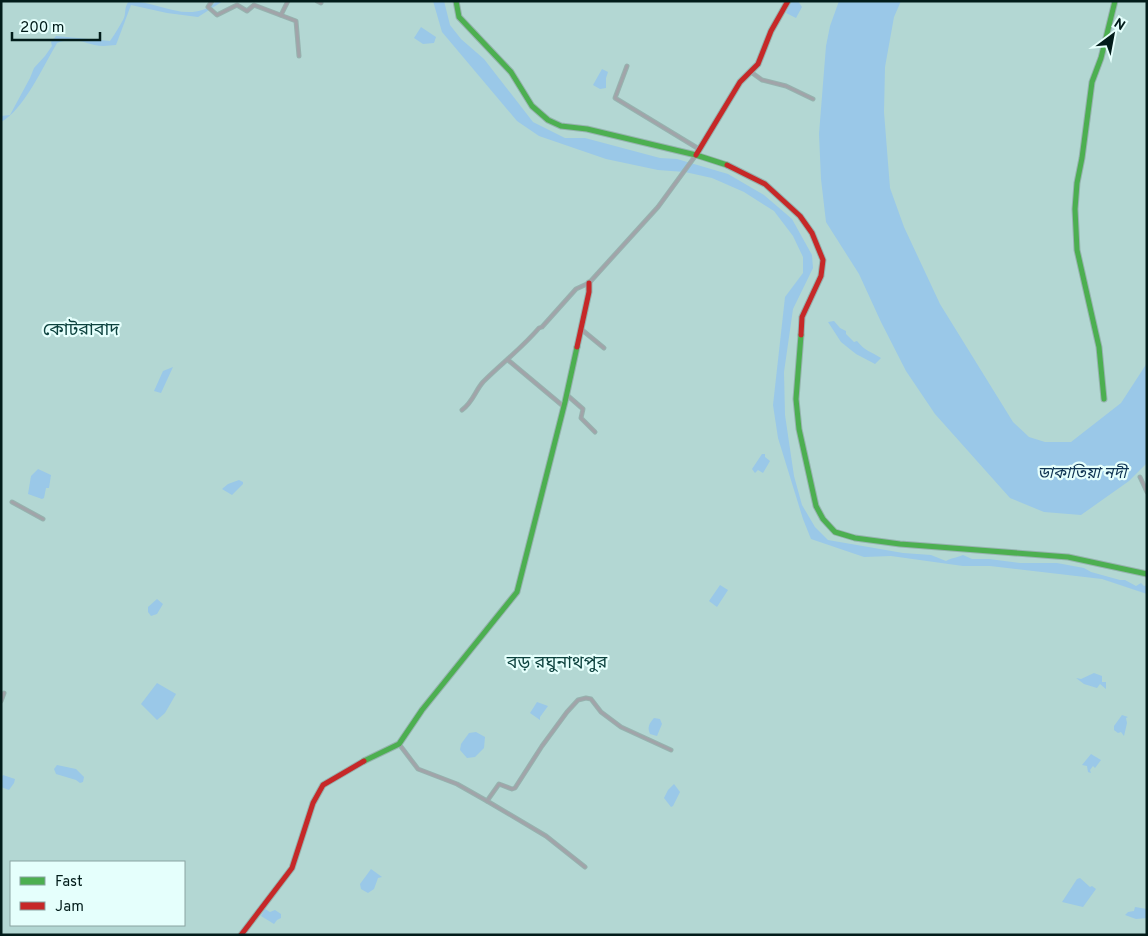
<svg xmlns="http://www.w3.org/2000/svg" width="1148" height="936" viewBox="0 0 1148 936" font-family="Overpass,'Noto Sans Bengali',sans-serif">
	<style>
		.water { fill: #9ac8e8 }
		.lines { fill: none; stroke-linecap: round; stroke-linejoin: round }
		.street-casing { stroke: #96b3af; stroke-width: 5 }
		.fast-casing { stroke: #96b3af; stroke-width: 7 }
		.jam-casing { stroke: #96b3af; stroke-width: 7 }
		.street { stroke: #a1a4a9; stroke-width: 3 }
		.fast { stroke: #4caf50; stroke-width: 5 }
		.jam { stroke: #c62828; stroke-width: 5 }
		.labels { text-anchor: middle; dominant-baseline: central; stroke-width: 4.5; stroke-linejoin: round; paint-order: stroke }
		.water-label { font-size: 16px; font-style: italic; fill: #0f3352; stroke: #e5fffc }
		.quarter-label { font-size: 18px; fill: #0d423e; stroke: #e5fffc }
	</style>
	<rect width="100%" height="100%" fill="#b3d7d3"/>
	<g class="water">
		<path d="M129,1c30,0 61,25 88,0h6l-25,16 -31,-4 -36,-8 -15,40c-4,0 -9,1 -12,1 -19,0 -25,-11 -47,-3 -13,22 -34,68 -56,79v-6l9,-1 20,-37 4,-10 11,-12 7,-10 -1,-4 5,-6 54,5c5,-7 9,-14 13,-21 4,-7 0,-11 6,-19z"/>
		<path d="M433,1h11l6,24 11,14 23,20 49,63 32,16h20l75,20 17,1 51,15 36,21 28,24 20,36 1,13 -20,41 -9,63 1,43 9,61 8,29 13,22 13,13 75,13 28,2 15,6c5,-3 10,-3 17,-6l9,4h17l31,4h37l27,5 7,4 29,8h5l11,6 5,-3 3,3 3,-1v9l-45,-15 -112,-13h-27l-72,-10 -27,1 -53,-18 -8,-20 -25,-81 -5,-33 12,-108 18,-24v-16l-10,-21 -19,-25 -30,-19 -32,-14 -27,-6 -27,-2 -52,-11 -67,-23 -22,-15 -75,-89z"/>
		<path d="M798,1l4,6 -6,11 -10,-5 5,-11z"/>
		<path d="M839,1h62l-7,16 -9,50 -1,45 6,76 14,39 36,77 73,118 16,15 16,5h26l50,-39 26,-40v100l-18,18 -48,34 -37,-3 -34,-14 -75,-84 -29,-43 -25,-49 -22,-48 -33,-52 -5,-43 -2,-45 7,-88 4,-20z"/>
		<path d="M421,27l15,10 -2,6 -11,1 -9,-6z"/>
		<path d="M602,69l6,3 -2,6v10l-6,1 -7,-4z"/>
		<path d="M834,321l6,7 6,3v3l8,8 3,-1c8,10 13,10 24,17l-6,6 -19,-10 -15,-12 -13,-20z"/>
		<path d="M173,367l-12,26 -7,-2 9,-20z"/>
		<path d="M762,454h3v3l5,4 -7,12 -5,-3 -3,3 -3,-4z"/>
		<path d="M38,469l13,6 -2,13h-3l-2,10 -2,1 -14,-5 3,-18z"/>
		<path d="M239,480l4,2v2l-11,11 -10,-6 6,-5z"/>
		<path d="M720,585l8,5 -11,17 -8,-6z"/>
		<path d="M157,599l6,5 -6,10 -6,2 -3,-4v-5z"/>
		<path d="M1094,673l8,3v6h4v7l-6,-5 -3,4 -13,-4 -8,-6 5,1z"/>
		<path d="M157,683l19,11 -11,19 -8,7 -16,-16z"/>
		<path d="M537,702l11,4 -8,11v3l-10,-7z"/>
		<path d="M1122,715l6,2 -2,1 1,5 -3,13 -3,-4 -3,1 -4,-3v-4z"/>
		<path d="M654,718l6,1 2,5 -5,12 -7,-2c-3,-7 -1,-10 4,-16z"/>
		<path d="M476,732l9,5 -1,11 -9,9 -8,1 -7,-8 1,-6 8,-11z"/>
		<path d="M1091,754l10,6 -6,8 -2,-2 -3,4 1,3 -3,-1 -1,-6 -5,-1z"/>
		<path d="M57,765l19,4 8,8 -1,5 -3,1 -4,-3 -20,-6 -2,-5z"/>
		<path d="M3,775l12,4 -1,4 -5,7 -8,-3v-9z"/>
		<path d="M674,784l6,8 -7,14 -2,1 -7,-9 4,-8z"/>
		<path d="M371,869l11,8 -4,1 -4,11 -6,4 -7,-4 -1,-5z"/>
		<path d="M1080,878l10,9 2,-1 4,3 -13,18 -21,-5 15,-23z"/>
		<path d="M1135,907l12,2v9l-11,1 -11,-4 3,-3 6,-1z"/>
		<path d="M265,909l5,3 5,-2 6,4v4l-4,2 -3,4 -13,-8z"/>
	</g>
	<g class="lines">
		<g class="street-casing">
			<g id="street">
				<path d="M212,1l-4,6 9,8 20,-10 10,6 7,-6 42,16 3,35"/>
				<path d="M317,1l4,2"/>
				<path d="M281,15l7,-14"/>
				<path d="M627,66l-12,32 84,51"/>
				<path d="M751,72l11,8 24,6 27,13"/>
				<path d="M581,329l23,19"/>
				<path d="M508,360l55,46"/>
				<path d="M567,395l16,14 -2,9 14,14"/>
				<path d="M462,410c11,-8 13,-19 21,-28 18,-18 39,-34 56,-54l3,-1 34,-38 13,-6 69,-76 38,-52"/>
				<path d="M1140,477l7,15"/>
				<path d="M12,502l31,17"/>
				<path d="M1,701l3,-8"/>
				<path d="M399,744l19,25 39,15 30,17"/>
				<path d="M585,867l-39,-31 -59,-35 12,-17 13,5 3,-1 27,-42 25,-34 11,-12 8,-2 5,1 10,13 20,15 50,23"/>
			</g>
		</g>
		<g class="fast-casing">
			<g id="fast">
				<path d="M456,1l3,16 52,55 21,34 16,14 13,6 26,3 109,26 31,10"/>
				<path d="M801,335l-5,64 3,30 17,77 7,13 12,13 20,6 45,6 168,13 79,17"/>
				<path d="M1104,399l-5,-52 -22,-97 -2,-41 2,-26 5,-25 10,-76 9,-24 14,-57"/>
				<path d="M364,761l35,-17 23,-34 95,-118 48,-190 12,-55"/>
			</g>
		</g>
		<g class="jam-casing">
			<g id="jam">
				<path d="M696,155l44,-73 18,-18 13,-33 17,-30"/>
				<path d="M727,165l38,19 35,32 12,17 11,27 -2,16 -19,41 -1,18"/>
				<path d="M577,347l12,-55v-9"/>
				<path d="M241,935l51,-67 21,-65 10,-18 41,-24"/>
			</g>
		</g>
		<use href="#street" class="street"/>
		<use href="#fast" class="fast"/>
		<use href="#jam" class="jam"/>
	</g>
	<g class="labels">
		<g class="water-label">
			<text x="1082" y="474">ডাকাতিয়া নদী</text>
		</g>
		<g class="quarter-label">
			<text x="81" y="330">কোটরাবাদ</text>
			<text x="557" y="663">বড় রঘুনাথপুর</text>
		</g>
	</g>
	<rect width="1148" height="936" fill="none" stroke="#021c1a" stroke-width="5"/>
	<rect x="10" y="861" width="175" height="65" fill="#e5fffc" stroke="#8aa4a2"/>
	<rect x="20" y="877" width="25" height="8" fill="#4caf50" stroke="#8aa4a2"/>
	<text x="55" y="886" font-size="15" fill="#021c1a">Fast</text>
	<rect x="20" y="902" width="25" height="8" fill="#c62828" stroke="#8aa4a2"/>
	<text x="55" y="911" font-size="15" fill="#021c1a">Jam</text>
	<g transform="translate(1113 35) rotate(32)" stroke="#e5fffc" stroke-width="4" paint-order="stroke">
	<path d="M0-4L9 19L0 12L-9 19Z" fill="#021c1a"/>
	<text y="-8" font-size="14" font-weight="bold" text-anchor="middle" fill="#021c1a">N</text>
	</g>
	<path d="M12 32v8h88v-8" fill="none" stroke="#021c1a" stroke-width="2.5"/>
	<text x="20" y="32" font-size="15" fill="#021c1a" stroke="#e5fffc" stroke-width="4" paint-order="stroke">200 m</text>
</svg>
